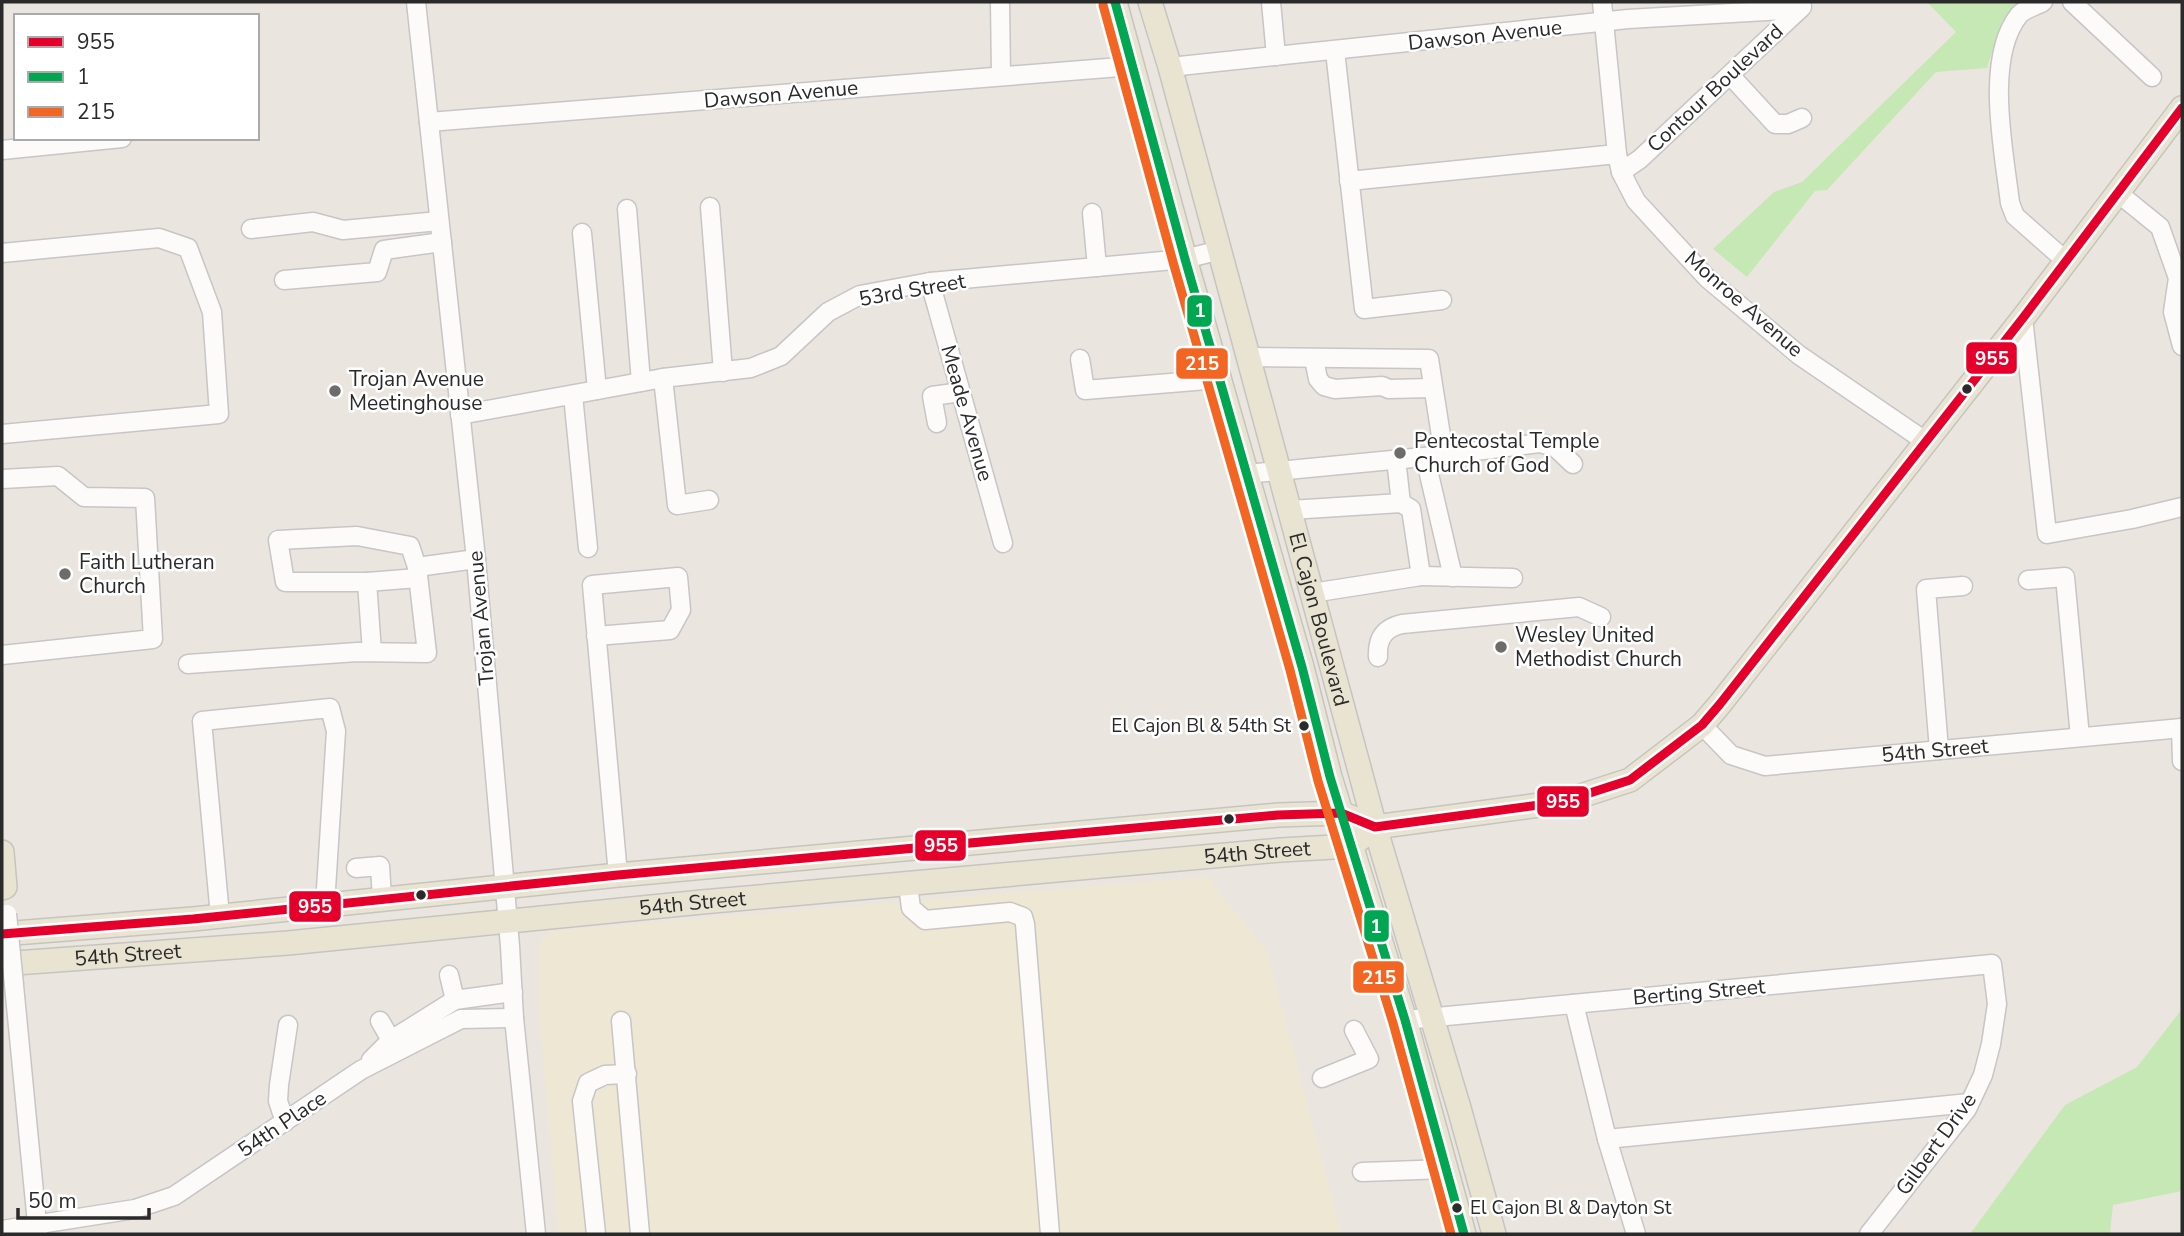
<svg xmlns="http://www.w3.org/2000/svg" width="2184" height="1236" viewBox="0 0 2184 1236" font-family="'Nunito Sans',sans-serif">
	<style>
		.education { fill: #eee7d3 }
		.green { fill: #c6e8b5 }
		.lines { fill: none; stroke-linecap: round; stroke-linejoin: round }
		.minor-casing { stroke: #c7c5c5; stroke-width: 21 }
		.major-casing { stroke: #c5c4c1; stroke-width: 26 }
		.minor { stroke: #fcfbfa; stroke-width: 18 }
		.major { stroke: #e8e4d1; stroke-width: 23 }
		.minor-bridge-casing { stroke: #c7c5c5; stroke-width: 21; stroke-linecap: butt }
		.minor-bridge { stroke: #fcfbfa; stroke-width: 18 }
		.bus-1-casing { stroke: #fff; stroke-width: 14 }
		.bus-2-casing { stroke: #fff; stroke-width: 14 }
		.bus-3-casing { stroke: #fff; stroke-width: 14 }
		.bus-1 { stroke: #e4002b; stroke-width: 9 }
		.bus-2 { stroke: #00a651; stroke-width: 9 }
		.bus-3 { stroke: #f26522; stroke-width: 9 }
		.bus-dot { fill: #2a2a2a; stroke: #fff; stroke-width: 2.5 }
		.poi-dot { fill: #6d6c69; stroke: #fff; stroke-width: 2.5 }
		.labels { text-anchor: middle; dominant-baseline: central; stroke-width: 5; stroke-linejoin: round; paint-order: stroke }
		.bus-label { font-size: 19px; fill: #2a2a2a; stroke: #fff; text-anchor: end }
		.street-label { font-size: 21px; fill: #2a2a2a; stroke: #fff }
		.poi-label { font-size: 21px; fill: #2a2a2a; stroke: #fff; text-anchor: start }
		.line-badge { stroke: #fff; stroke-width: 2.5 }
		.badge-label { font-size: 19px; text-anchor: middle; font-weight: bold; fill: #fff }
	</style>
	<rect width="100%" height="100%" fill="#eae6df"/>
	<path class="education" d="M1207,877l60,75 74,282h-782l-19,-211 -1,-79 12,-13z"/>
	<g class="green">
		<path d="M1927,2h100l-25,19 -15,47 -51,4 -109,118 -12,1 -68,86 -34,-28 61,-57 28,-10 154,-150z"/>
		<path d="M2182,1009v182l-69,14 -3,29h-140l95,-129 72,-38z"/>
	</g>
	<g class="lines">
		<g class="minor-casing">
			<g id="minor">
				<path d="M416,2l60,557 34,387 4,72 22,216"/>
				<path d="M1000,2l1,74"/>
				<path d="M1271,2l5,54"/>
				<path d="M1602,2l15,152 4,18 15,29 71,77 92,77 126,86"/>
				<path d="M2043,2c-7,4 -19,7 -24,13 -35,44 -15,136 -9,188l5,13 51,45"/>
				<path d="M2072,2l80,75"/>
				<path d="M1335,51l29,258 78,-9"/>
				<path d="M1170,67l458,-48 172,-10"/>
				<path d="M1730,75l45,49h13l14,-6"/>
				<path d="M429,122l704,-56"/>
				<path d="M2,150l120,-12"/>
				<path d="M1621,172l19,-13 162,-152"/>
				<path d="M1349,181l268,-27"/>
				<path d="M2118,193l42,34 18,51 -5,34 9,34"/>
				<path d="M710,207l13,165"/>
				<path d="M627,209l14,173"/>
				<path d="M1092,213l5,54"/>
				<path d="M251,229l62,-7 30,8 96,-9"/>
				<path d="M582,233l15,157"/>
				<path d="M2,253l157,-15 29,10 24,64 7,102 -217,20"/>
				<path d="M284,280l93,-8 7,-22 58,-8"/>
				<path d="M930,282l73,261"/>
				<path d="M2023,318l24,216 85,-15 50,-12"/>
				<path d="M1248,357l181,2 15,96"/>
				<path d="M1080,359l5,31 134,-11"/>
				<path d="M1314,359l4,20 6,7 11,3 47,-3 7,3 44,-1"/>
				<path d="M663,378l14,127 32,-5"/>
				<path d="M573,395l15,153"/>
				<path d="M460,415l203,-37 88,-10 30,-12 47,-44 32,-17 70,-13 255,-23 35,-9"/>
				<path d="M937,423l-5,-27 29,-4"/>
				<path d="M1425,457l28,120"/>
				<path d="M1396,459l5,44"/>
				<path d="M1246,474l198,-19 96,-12 15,4 18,17"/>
				<path d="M2,479l56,-3 26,21 61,1 8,141 -151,16"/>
				<path d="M1290,510l111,-7 10,6 10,67 -109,17"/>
				<path d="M1421,576l92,2"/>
				<path d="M2028,580l37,-3 15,160"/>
				<path d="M367,582h-82l-7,-42 79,-4 53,10 7,21"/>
				<path d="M596,636l74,-6 11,-20 -3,-33 -86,8 26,290"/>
				<path d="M372,652l-5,-70 51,-4"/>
				<path d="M1378,657c-1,-18 6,-29 24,-33l177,-17 22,10"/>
				<path d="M188,664l169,-12 70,1 -10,-86 59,-8"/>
				<path id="s1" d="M1702,725l29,30 34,11 417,-38"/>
				<path d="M2181,728l1,33"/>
				<path d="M1939,750l-13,-161 37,-3"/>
				<path d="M356,868l24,-2 2,33"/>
				<path d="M908,885l3,23 14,12 85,-8 13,5 2,7 25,310"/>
				<path d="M220,916l-18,-195 128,-13 6,23 -11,174"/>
				<path d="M449,975l6,25"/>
				<path d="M14,985l24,249"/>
				<path d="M1574,1004l33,135 29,95"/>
				<path d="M1405,1020l587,-56 5,40 -6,40 -8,31 -16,34 -98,125"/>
				<path d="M380,1021l11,19"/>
				<path d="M621,1021l19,213"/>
				<path d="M371,1060l20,-20 64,-40 58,-8"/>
				<path d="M1322,1078l47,-19 -15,-29"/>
				<path d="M285,1122l-7,-21 1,-16 9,-60"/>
				<path d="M1607,1139l362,-36"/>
				<path d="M1362,1172l84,-3"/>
				<path d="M2,1230l133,-21 39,-13 187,-126 100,-51 53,-1"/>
				<path d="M596,1234l-14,-133 6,-18 17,-8 22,-1"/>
			</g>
		</g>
		<g class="major-casing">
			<g id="major">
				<path d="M1115,2l70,257 117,408 28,110 75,243 59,214"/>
				<path id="s2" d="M1150,2l20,65 205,760 84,281 35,126"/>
				<path d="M2,852l3,35 -3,1"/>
				<path d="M2,934l191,-15 425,-44 660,-60 63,-2 34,14 187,-25 68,-22 72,-55 18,-21 303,-386 159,-210"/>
				<path id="s3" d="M2,964l286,-21 414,-41 579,-52 70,-4 24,-19"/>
			</g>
		</g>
		<use href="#minor" class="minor"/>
		<use href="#major" class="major"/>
		<g class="minor-bridge-casing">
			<path id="minor-bridge" d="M7,914l7,71"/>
		</g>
		<use href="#minor-bridge" class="minor-bridge"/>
		<g class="bus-1-casing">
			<path id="bus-1" d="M2,934l191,-15 425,-44 660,-60 63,-2 34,14 187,-25 68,-22 72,-55 18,-21 303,-386 159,-210"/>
		</g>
		<g class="bus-2-casing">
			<path id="bus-2" d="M1115,2l70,257 117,408 28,110 75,243 59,214"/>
		</g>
		<g class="bus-3-casing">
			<path id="bus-3" d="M1103,5l70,257 117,408 28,111 75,242 58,211"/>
		</g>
		<use href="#bus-1" class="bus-1"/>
		<use href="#bus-2" class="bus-2"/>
		<use href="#bus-3" class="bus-3"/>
	</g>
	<g class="bus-dot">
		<circle cx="1967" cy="389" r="6"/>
		<circle cx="1304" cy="726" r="6"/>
		<circle cx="1229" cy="819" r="6"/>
		<circle cx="421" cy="895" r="6"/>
		<circle cx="1457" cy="1208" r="6"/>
	</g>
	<g class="poi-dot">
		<circle cx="335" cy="391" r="7"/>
		<circle cx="1400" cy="453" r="7"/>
		<circle cx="65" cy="574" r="7"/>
		<circle cx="1501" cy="647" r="7"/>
	</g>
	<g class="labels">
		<g class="bus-label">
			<text x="1291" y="726">El Cajon Bl &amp; 54th St</text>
			<text x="1470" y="1208" text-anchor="start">El Cajon Bl &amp; Dayton St</text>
		</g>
		<g class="street-label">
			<text transform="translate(1485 35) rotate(-6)">Dawson Avenue</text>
			<text transform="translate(1715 88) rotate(-43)">Contour Boulevard</text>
			<text transform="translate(781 94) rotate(-5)">Dawson Avenue</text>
			<text transform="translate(912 290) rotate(-10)">53rd Street</text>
			<text transform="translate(1744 304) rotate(41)">Monroe Avenue</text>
			<text transform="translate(967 413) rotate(74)">Meade Avenue</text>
			<text transform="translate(481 618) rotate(-95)">Trojan Avenue</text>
			<text stroke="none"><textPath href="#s2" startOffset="640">El Cajon Boulevard</textPath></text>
			<text stroke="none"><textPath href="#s1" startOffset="248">54th Street</textPath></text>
			<text stroke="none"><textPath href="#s3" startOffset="1260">54th Street</textPath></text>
			<text stroke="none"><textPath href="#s3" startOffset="693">54th Street</textPath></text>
			<text stroke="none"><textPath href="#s3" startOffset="126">54th Street</textPath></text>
			<text transform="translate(1699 992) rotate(-5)">Berting Street</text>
			<text transform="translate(282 1124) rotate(-34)">54th Place</text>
			<text transform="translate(1936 1144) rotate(-54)">Gilbert Drive</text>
		</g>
		<g class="poi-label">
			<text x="349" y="379">Trojan Avenue<tspan x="349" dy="24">Meetinghouse</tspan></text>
			<text x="1414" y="441">Pentecostal Temple<tspan x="1414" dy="24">Church of God</tspan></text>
			<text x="79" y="562">Faith Lutheran<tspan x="79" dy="24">Church</tspan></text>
			<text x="1515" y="635">Wesley United<tspan x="1515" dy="24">Methodist Church</tspan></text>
		</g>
	</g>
	<g class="line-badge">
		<rect x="1186" y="294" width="27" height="34" rx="7" fill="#00a651"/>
		<rect x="1965" y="341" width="53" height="34" rx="7" fill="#e4002b"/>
		<rect x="1175" y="347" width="54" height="33" rx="7" fill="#f26522"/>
		<rect x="1536" y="785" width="54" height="33" rx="7" fill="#e4002b"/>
		<rect x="914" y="829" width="53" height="33" rx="7" fill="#e4002b"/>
		<rect x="288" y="890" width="54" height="33" rx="7" fill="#e4002b"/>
		<rect x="1363" y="909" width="27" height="34" rx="7" fill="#00a651"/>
		<rect x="1352" y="960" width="53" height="34" rx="7" fill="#f26522"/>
	</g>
	<g class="badge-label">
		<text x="1200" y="317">1</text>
		<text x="1992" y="365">955</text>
		<text x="1202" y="370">215</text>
		<text x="1563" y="808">955</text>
		<text x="941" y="852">955</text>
		<text x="315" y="913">955</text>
		<text x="1376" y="933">1</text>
		<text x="1379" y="984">215</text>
	</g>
	<rect width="2184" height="1236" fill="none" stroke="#2a2a2a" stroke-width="7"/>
	<rect x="14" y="14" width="245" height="126" fill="#ffffff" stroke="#aaaaaa" stroke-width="2"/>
	<rect x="28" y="37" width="35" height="10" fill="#e4002b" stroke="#aaaaaa" stroke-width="2"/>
	<text x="77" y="49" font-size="21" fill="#2a2a2a">955</text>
	<rect x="28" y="72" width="35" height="10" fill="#00a651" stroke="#aaaaaa" stroke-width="2"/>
	<text x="77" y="84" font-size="21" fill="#2a2a2a">1</text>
	<rect x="28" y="107" width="35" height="10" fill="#f26522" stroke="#aaaaaa" stroke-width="2"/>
	<text x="77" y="119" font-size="21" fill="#2a2a2a">215</text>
	<path d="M18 1208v10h131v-10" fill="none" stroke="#2a2a2a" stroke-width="3.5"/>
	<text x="28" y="1208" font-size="21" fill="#2a2a2a" stroke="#ffffff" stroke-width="5" paint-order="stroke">50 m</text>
</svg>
